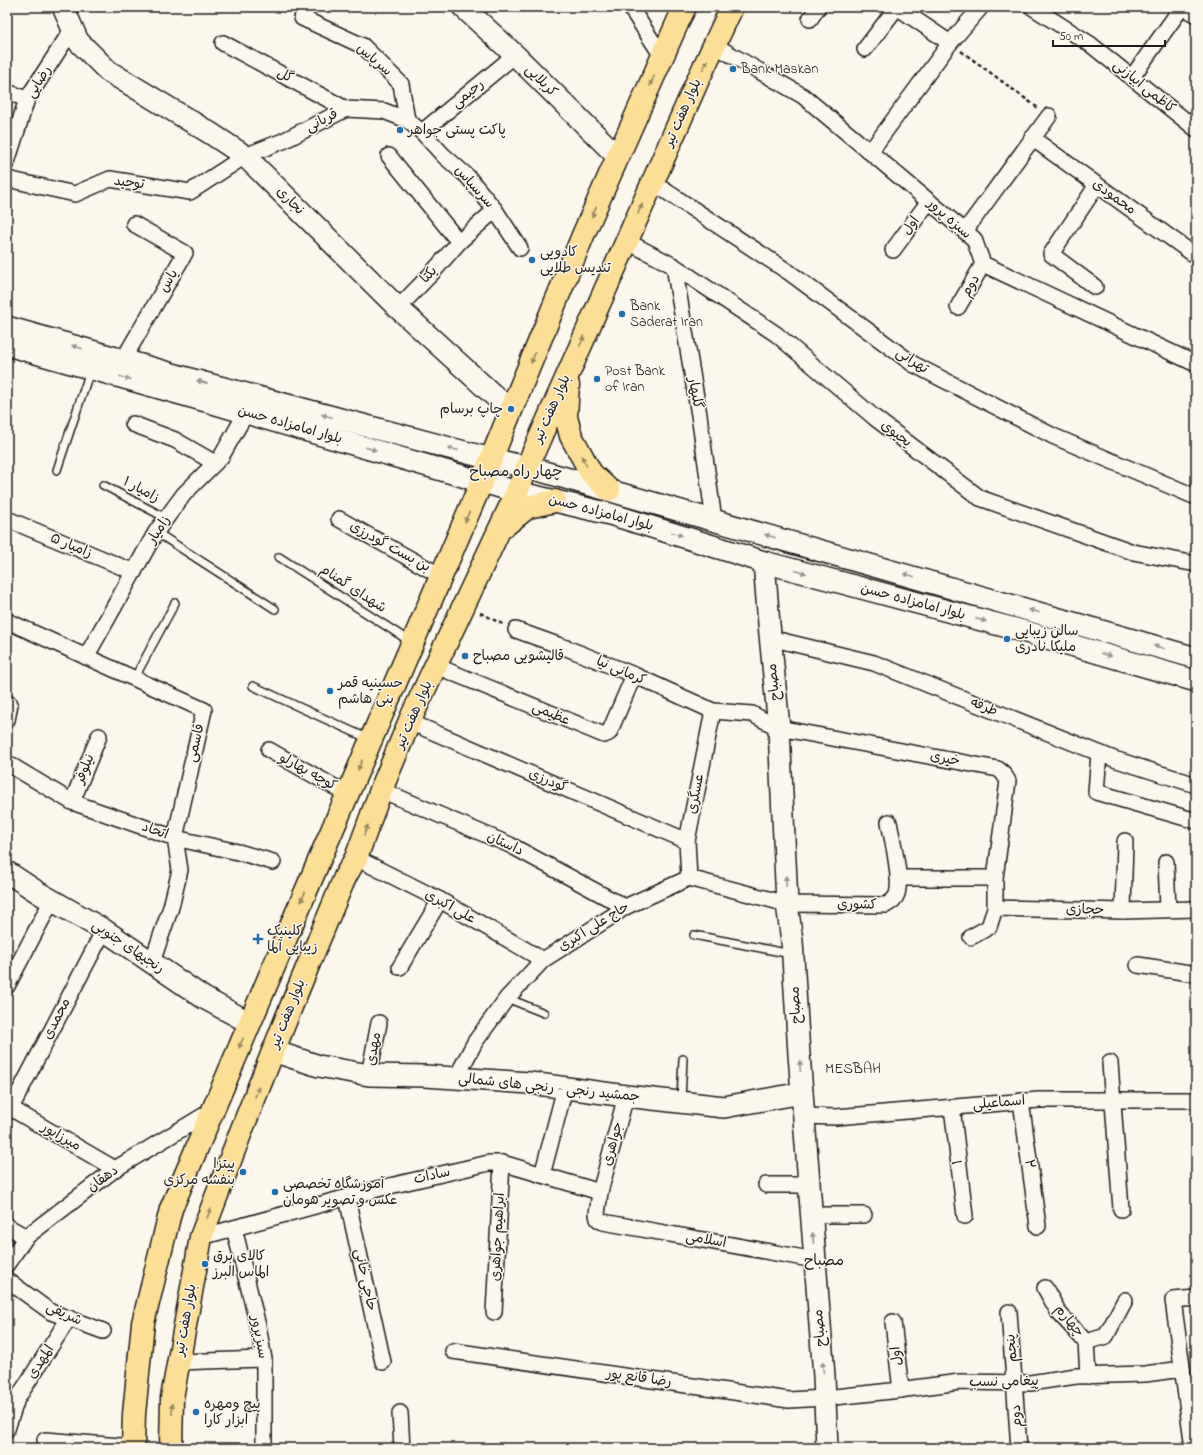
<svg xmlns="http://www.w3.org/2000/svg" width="1203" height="1455" viewBox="0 0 1203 1455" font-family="'Indie Flower','Playpen Sans Arabic',sans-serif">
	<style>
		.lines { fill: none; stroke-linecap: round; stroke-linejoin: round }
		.lane-casing { stroke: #1c1c1c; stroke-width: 10 }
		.street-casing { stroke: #1c1c1c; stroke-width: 18 }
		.secondary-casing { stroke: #1c1c1c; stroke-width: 24 }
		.primary-casing { stroke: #1c1c1c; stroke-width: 25 }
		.path { stroke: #1c1c1c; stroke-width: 2.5; stroke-dasharray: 4 3; stroke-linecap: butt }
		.lane { stroke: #fbf7ec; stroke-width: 7 }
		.street { stroke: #fbf7ec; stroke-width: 15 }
		.secondary { stroke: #fbf7ec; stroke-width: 21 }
		.primary { stroke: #fdde96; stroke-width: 22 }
		.oneway { fill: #98875f }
		.oneway2 { fill: #97948e }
		.poi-dot { fill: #1f6fb2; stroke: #fbf7ec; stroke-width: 1.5 }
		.labels { text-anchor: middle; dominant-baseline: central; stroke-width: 3; stroke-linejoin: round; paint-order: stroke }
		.street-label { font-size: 14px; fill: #1c1c1c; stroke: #fbf7ec }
		.poi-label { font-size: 14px; fill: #1c1c1c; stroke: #fbf7ec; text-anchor: start }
		.neighbourhood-label { font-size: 15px; fill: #1c1c1c; stroke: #fbf7ec }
	</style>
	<rect width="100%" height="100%" fill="#fbf7ec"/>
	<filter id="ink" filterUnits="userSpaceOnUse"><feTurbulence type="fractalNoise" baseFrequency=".025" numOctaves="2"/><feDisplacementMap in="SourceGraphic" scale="8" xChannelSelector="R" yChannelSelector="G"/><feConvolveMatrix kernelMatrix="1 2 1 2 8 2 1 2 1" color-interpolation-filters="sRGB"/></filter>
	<g filter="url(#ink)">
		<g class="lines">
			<g class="lane-casing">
				<g id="lane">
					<path d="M57,470l33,-99"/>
					<path d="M103,485l63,33"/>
					<path d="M156,532l119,77"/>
					<path d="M279,557l132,85"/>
					<path d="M134,679l41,-76"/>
					<path d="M253,686l116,53"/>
					<path d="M694,935l97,19"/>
					<path d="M507,998l37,15"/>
					<path d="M681,1100l2,-41"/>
				</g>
			</g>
			<g class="street-casing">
				<g id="street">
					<path d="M308,7l-6,11 61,28 38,38 6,36"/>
					<path d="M630,7l32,49"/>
					<path d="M897,7l53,36 31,-36"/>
					<path d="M1032,7l58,37 106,85"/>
					<path d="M1182,7l14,8"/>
					<path d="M810,19l8,-12"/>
					<path d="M223,43l123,66"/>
					<path d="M714,45l89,51 171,143 9,25 213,100"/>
					<path d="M865,49l32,-42"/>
					<path d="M1132,77l50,-70"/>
					<path d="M7,92l20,7"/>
					<path d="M422,132l93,-77"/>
					<path d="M1032,138l164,118"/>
					<path d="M870,152l80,-109"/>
					<path d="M389,156l70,86"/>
					<path d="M7,162l20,-63 46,-71"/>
					<path d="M7,179l68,15 35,-15 80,13 55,-36 38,-15 63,-32 38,2 23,9 15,12 21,23 25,22 27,33 25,38"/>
					<path d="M652,182l138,91 123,91 140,72 143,61"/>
					<path d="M965,231l84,-115"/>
					<path d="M626,241l48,25 102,68 99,84 105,80 153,54 63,12"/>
					<path d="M893,250l36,-49"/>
					<path d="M674,266l25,149 15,105"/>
					<path d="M1095,287l-44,-33 46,-69"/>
					<path d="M958,307l25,-43"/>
					<path d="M398,308l34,-35 27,-31 36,-32"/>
					<path d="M123,360l62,-107 -51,-29"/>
					<path d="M133,424l42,16 40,23"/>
					<path d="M7,519l127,53"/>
					<path d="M339,519l102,57"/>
					<path d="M7,621l197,89 -29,128 5,32 -9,37 -19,55"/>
					<path d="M516,630l53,19 65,26 79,36 39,3 27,14 219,41 5,4 5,8 -13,97v30l-6,19 -18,10"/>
					<path d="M770,638l104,25 240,96 82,26"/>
					<path d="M86,657l70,-125 28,-38 37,-37 25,-44"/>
					<path d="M436,666l168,69 5,-2 25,-58"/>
					<path d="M7,703l3,1 -3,16"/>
					<path d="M410,722l277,119"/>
					<path d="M269,750l78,44"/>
					<path d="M1099,754l-3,38 100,29"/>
					<path d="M7,763l65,39 103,36 63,14 35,10"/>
					<path d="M381,790l129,55 115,62"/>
					<path d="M72,802l27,-66"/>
					<path d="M356,858l84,42 103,60"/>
					<path d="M1166,862l2,47"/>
					<path d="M689,878l-2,-37 26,-130"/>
					<path d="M898,878h97"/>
					<path d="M995,908l128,3 73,-2"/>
					<path d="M1123,911l2,-70"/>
					<path d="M1138,965l58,9"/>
					<path d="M400,967l40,-67"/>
					<path d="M7,986l45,-86"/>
					<path d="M1110,1063l11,146"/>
					<path d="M369,1075l10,-52"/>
					<path d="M456,1078l19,-36 32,-44 36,-38 71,-45 11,-8 64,-29 98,26 99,1c5,-3 9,-5 11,-11 5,-16 -5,-55 -8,-72"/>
					<path d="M626,1096l-26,96 -3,22 1,5 5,3 212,38"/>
					<path d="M1021,1101l17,125"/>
					<path d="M7,1106l108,63"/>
					<path d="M952,1107l13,109"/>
					<path d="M11,1108l93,-178"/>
					<path d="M803,1116l33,1 203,-17h157"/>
					<path d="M542,1175l23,-87"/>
					<path d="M766,1185h43"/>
					<path d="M347,1198l36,164"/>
					<path d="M811,1215h53"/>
					<path d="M7,1226l19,11"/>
					<path d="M234,1228l24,98 6,33v89"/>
					<path d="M201,1237l180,-49 108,-25h13l98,29"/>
					<path d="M7,1264l19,-27 89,-68 98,-59"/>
					<path d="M7,1280l44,32 52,19"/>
					<path d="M1045,1288l14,25 27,29 20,-6 19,-36"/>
					<path d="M494,1312l8,-149"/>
					<path d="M1009,1312l10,136"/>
					<path d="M893,1322l8,68"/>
					<path d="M1086,1342l2,34"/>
					<path d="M453,1351l336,49 36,-2 66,-7 69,-9 70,1 46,-7 69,-2 37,-5"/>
					<path d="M179,1362l85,-3"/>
					<path d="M400,1413l2,35"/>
					<path d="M7,1429l10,-30 52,-81"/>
					<path d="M45,1440l88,7"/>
					<path d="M1193,1448l-20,-148 23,-2"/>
				</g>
			</g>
			<g class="secondary-casing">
				<g id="secondary">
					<path d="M63,7l15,34 30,30 102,62 35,23 153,152 113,103"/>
					<path d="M463,7l52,48 103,102"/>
					<path d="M7,327l194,55 290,77 36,8 669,191"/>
					<path d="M7,345l202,57 308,90 93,22 154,48 262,70 170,49"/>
					<path d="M764,562l5,62 10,104 8,176 5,37 7,113 25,322 3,72"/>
					<path d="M7,872l32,21 65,37 100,68 46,25"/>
					<path d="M273,1051l46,15 50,9 56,1 105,7 96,13 98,11 78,-14"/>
				</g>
			</g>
			<g class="primary-casing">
				<g id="primary">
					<path d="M568,385l-2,32 5,19 20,37 18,17"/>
					<path d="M503,527l25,-20 27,-6"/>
					<path d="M133,1448l1,-34 9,-91 28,-114 120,-283 191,-445 102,-248 96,-216 5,-10"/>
					<path d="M171,1448l1,-50 29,-161 41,-108 55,-137 48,-115 11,-19 25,-68 30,-72 106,-226 10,-25 170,-385 35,-75"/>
				</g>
			</g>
			<g class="path">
				<path d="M961,51l77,57"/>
				<path d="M480,613l23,11"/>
			</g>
			<use href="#lane" class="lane"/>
			<use href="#street" class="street"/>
			<use href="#secondary" class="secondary"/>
			<use href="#primary" class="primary"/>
		</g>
		<defs><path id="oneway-solid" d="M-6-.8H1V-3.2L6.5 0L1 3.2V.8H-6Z"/></defs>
		<g class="oneway">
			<use href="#oneway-solid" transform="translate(705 65) rotate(-64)"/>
			<use href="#oneway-solid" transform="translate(652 81) rotate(114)"/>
			<use href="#oneway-solid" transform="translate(640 209) rotate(-66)"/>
			<use href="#oneway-solid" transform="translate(594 212) rotate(114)"/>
			<use href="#oneway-solid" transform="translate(582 341) rotate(-66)"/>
			<use href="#oneway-solid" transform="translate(533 358) rotate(112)"/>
			<use href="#oneway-solid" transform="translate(584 461) rotate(-118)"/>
			<use href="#oneway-solid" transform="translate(467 517) rotate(113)"/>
			<use href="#oneway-solid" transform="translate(360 765) rotate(113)"/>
			<use href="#oneway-solid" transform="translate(366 830) rotate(-69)"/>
			<use href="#oneway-solid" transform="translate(303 897) rotate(114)"/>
			<use href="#oneway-solid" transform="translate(241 1043) rotate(113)"/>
			<use href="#oneway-solid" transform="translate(257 1092) rotate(-68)"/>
			<use href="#oneway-solid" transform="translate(209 1213) rotate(-70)"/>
			<use href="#oneway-solid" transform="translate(172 1409) rotate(-89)"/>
		</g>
		<g class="oneway2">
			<use href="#oneway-solid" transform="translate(77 347) rotate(-164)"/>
			<use href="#oneway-solid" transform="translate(125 378) rotate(16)"/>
			<use href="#oneway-solid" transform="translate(202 382) rotate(-165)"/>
			<use href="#oneway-solid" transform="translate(327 416) rotate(-165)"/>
			<use href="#oneway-solid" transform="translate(371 449) rotate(16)"/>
			<use href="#oneway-solid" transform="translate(453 449) rotate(-165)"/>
			<use href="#oneway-solid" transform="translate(677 534) rotate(17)"/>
			<use href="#oneway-solid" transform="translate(770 536) rotate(-164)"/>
			<use href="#oneway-solid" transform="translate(801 572) rotate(15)"/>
			<use href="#oneway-solid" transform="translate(909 575) rotate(-164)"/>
			<use href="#oneway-solid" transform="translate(1034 611) rotate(-164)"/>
			<use href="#oneway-solid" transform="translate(981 620) rotate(15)"/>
			<use href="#oneway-solid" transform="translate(1159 647) rotate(-164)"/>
			<use href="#oneway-solid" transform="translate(1106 655) rotate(16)"/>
			<use href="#oneway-solid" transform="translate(786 881) rotate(-92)"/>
			<use href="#oneway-solid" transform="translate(800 1066) rotate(-94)"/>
			<use href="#oneway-solid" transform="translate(813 1238) rotate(-95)"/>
			<use href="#oneway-solid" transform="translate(823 1367) rotate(-95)"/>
		</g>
	</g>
	<g class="poi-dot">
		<circle cx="733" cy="69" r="4"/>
		<circle cx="400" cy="130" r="4"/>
		<circle cx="532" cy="260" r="4"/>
		<circle cx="622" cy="314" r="4"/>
		<circle cx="597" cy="379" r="4"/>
		<circle cx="511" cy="409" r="4"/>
		<circle cx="1007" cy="639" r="4"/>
		<circle cx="465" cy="656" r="4"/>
		<circle cx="330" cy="691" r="4"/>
		<path d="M256 933h4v4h4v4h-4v4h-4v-4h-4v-4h4z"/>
		<circle cx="243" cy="1172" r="4"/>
		<circle cx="275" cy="1192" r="4"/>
		<circle cx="205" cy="1264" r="4"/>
		<circle cx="196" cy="1412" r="4"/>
	</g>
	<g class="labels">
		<g class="street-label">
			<text transform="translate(374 60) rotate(41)">سرپاس</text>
			<text transform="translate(285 76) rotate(28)">گل</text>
			<text transform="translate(541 81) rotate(45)">کربلایی</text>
			<text transform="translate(39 82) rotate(-58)">رضایی</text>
			<text transform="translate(1144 87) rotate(39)">کاظمی ابیازنی</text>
			<text transform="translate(468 94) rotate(-39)">رحیمی</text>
			<text transform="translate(683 113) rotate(-66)">بلوار هفت تیر</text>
			<text transform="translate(322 121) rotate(-27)">قربانی</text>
			<text transform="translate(129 183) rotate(7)">توحید</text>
			<text transform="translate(474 187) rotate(48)">سرسپاس</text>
			<text transform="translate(1114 197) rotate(36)">محمودی</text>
			<text transform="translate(290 201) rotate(45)">نجاری</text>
			<text transform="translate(949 219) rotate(41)">سبزه پرور</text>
			<text transform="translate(911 226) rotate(-54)">اول</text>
			<text transform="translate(429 275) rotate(-47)">یکتا</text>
			<text transform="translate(169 281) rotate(-60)">یاس</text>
			<text transform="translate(971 286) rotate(-59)">دوم</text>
			<text transform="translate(912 361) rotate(33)">تهرانی</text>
			<text transform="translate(695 393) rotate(80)">گلبهار</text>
			<text transform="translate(552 409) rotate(-66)">بلوار هفت تیر</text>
			<text transform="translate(290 425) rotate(16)">بلوار امامزاده حسن</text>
			<text transform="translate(896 434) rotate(37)">یحیوی</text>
			<text transform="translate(141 490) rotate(28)">زامیار ۱</text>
			<text transform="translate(601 513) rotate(15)">بلوار امامزاده حسن</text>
			<text transform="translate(159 530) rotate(-57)">زامیار</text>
			<text transform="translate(71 546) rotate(22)">زامیار ۵</text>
			<text transform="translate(390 547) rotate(29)">بن بست گودرزی</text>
			<text transform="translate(353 589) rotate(33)">شهدای گمنام</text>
			<text transform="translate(913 602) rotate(15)">بلوار امامزاده حسن</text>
			<text transform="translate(621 671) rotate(23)">کرمانی نیا</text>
			<text transform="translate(774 682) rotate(-96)">مصباح</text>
			<text transform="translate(984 707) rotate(22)">طرفه</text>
			<text transform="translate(551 714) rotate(23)">عظیمی</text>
			<text transform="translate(414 715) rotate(-66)">بلوار هفت تیر</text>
			<text transform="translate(196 743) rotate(-77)">قاسمی</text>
			<text transform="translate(945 759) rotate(11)">خیری</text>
			<text transform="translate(85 769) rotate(-68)">نیلوفر</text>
			<text transform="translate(308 772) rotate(29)">کوچه بهارلو</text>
			<text transform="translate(548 781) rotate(23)">گودرزی</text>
			<text transform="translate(696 794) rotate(-79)">عسگری</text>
			<text transform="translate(155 831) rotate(20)">اتحاد</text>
			<text transform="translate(505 844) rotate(25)">داستان</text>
			<text transform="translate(857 905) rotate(1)">کشوری</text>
			<text transform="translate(450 907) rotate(29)">علی اکبری</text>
			<text transform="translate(1085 910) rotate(1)">حجازی</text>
			<text transform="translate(594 927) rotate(-32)">حاج علی اکبری</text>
			<text transform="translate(128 947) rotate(34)">رنجیهای جنوبی</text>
			<text transform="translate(796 1005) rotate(-93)">مصباح</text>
			<text transform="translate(288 1014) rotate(-68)">بلوار هفت تیر</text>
			<text transform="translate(57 1019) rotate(-63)">محمدی</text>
			<text transform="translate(374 1049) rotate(-80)">مهدی</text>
			<text transform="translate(549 1088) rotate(6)">جمشید رنجی - رنجی های شمالی</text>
			<text transform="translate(999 1103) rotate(-5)">اسماعیلی</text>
			<text transform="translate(61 1137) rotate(30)">میرزاپور</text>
			<text transform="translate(613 1144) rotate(-75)">جواهری</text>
			<text transform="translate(958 1162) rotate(-97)">۱</text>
			<text transform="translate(1029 1164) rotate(82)">۲</text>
			<text transform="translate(432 1176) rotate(-13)">سادات</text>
			<text transform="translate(103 1179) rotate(-36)">دهقان</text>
			<text transform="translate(498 1237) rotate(-87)">ابراهیم جواهری</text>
			<text transform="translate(706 1240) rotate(10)">اسلامی</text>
			<text transform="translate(365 1280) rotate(78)">حاجی خانی</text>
			<text transform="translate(64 1314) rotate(25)">شریفی</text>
			<text transform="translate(186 1320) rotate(-80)">بلوار هفت تیر</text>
			<text transform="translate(1069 1321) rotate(50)">چهارم</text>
			<text transform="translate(820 1328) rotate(-95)">مصباح</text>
			<text transform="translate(259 1337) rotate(80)">سبزپرور</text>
			<text transform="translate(1012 1348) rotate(-95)">پنجم</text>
			<text transform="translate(897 1356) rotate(-96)">اول</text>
			<text transform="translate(41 1362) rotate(-57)">المهدی</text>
			<text transform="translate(639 1378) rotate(8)">رضا قانع پور</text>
			<text transform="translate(1004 1382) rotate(-1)">پیغامی نسب</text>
			<text transform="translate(1017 1416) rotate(-94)">دوم</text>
		</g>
		<g class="poi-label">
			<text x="741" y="69">Bank Maskan</text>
			<text x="408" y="130">پاکت پستی جواهر</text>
			<text x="540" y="252">کادویی<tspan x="540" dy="16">تندیس طلایی</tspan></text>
			<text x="630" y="306">Bank<tspan x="630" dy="16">Saderat Iran</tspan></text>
			<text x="605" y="371">Post Bank<tspan x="605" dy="16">of Iran</tspan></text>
			<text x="503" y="409" text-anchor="end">چاپ برسام</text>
			<text x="1015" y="631">سالن زیبایی<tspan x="1015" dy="16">ملیکا نادری</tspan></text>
			<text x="473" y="656">قالیشویی مصباح</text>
			<text x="338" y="683">حسینیه قمر<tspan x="338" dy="16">بنی هاشم</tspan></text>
			<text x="267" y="931">کلینیک<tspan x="267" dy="16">زیبایی آلما</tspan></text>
			<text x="235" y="1164" text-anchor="end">پیتزا<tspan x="235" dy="16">بنفشه مرکزی</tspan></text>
			<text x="283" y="1184">آموزشگاه تخصصی<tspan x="283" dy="16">عکس و تصویر هومان</tspan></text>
			<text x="213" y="1256">کالای برق<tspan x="213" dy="16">الماس البرز</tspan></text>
			<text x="204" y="1404">پیچ ومهره<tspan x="204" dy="16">ابزار کارا</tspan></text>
		</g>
		<g class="neighbourhood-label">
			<text x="516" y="472">چهار راه مصباح</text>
			<text x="853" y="1069">MESBAH</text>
			<text x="824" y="1261">مصباح</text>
		</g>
	</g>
	<rect width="1203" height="1455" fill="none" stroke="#fbf7ec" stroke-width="24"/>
	<rect x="12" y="12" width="1179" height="1431" fill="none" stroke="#1c1c1c" stroke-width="1.5" filter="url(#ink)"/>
	<path d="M1053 40v6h112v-6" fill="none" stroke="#1c1c1c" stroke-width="2"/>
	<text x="1059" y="40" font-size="12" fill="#1c1c1c" stroke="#fbf7ec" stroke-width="3" paint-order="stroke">50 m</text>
</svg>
